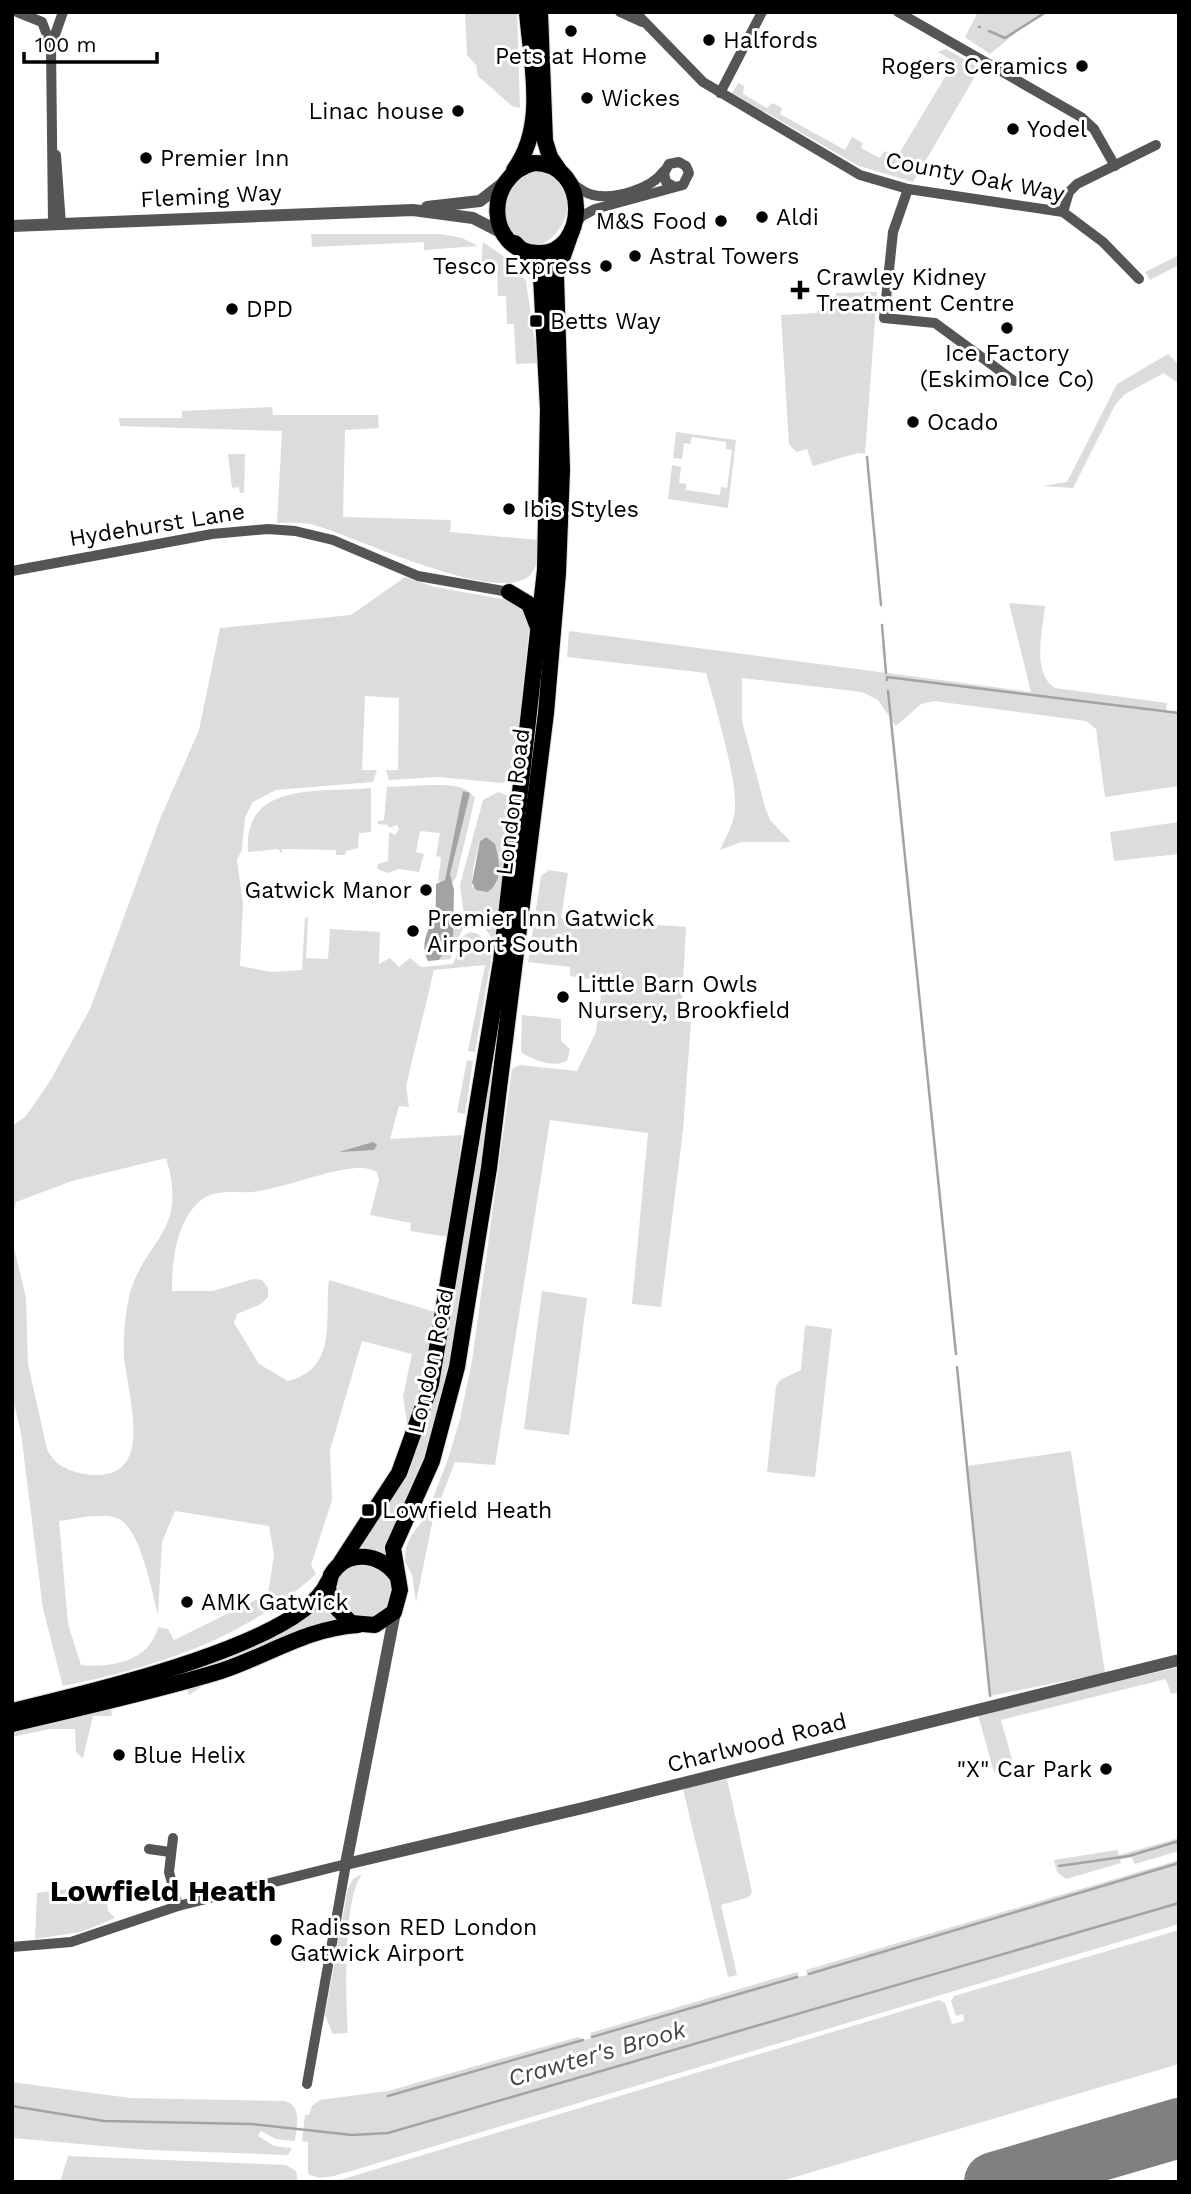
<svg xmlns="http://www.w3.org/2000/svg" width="1191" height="2194" viewBox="0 0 1191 2194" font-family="'Work Sans',sans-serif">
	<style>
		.green { fill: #dcdcdc; fill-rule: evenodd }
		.water { fill: #a3a3a3 }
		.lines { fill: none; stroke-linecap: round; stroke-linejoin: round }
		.stream { stroke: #a3a3a3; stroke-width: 2.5 }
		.runway { stroke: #808080; stroke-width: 60 }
		.primary-casing { stroke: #dbdbdb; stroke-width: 18 }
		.minor { stroke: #555; stroke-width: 10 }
		.tertiary { stroke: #555; stroke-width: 12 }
		.primary { stroke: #000; stroke-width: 16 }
		.poi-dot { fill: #000; stroke: #fff; stroke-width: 2.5 }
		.labels { text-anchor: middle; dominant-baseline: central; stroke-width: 6; stroke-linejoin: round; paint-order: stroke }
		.poi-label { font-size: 23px; fill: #000; stroke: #fff; text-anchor: start }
		.street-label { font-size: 23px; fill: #000; stroke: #fff }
		.water-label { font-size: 24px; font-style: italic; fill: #444; stroke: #fff }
		.district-label { font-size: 30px; font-weight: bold; fill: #000; stroke: #fff }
	</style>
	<rect width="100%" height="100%" fill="#fff"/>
	<g class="green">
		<path d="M465,12h52l3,96 -8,-2 -34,-30 -2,-11 -9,-10z"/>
		<path d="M978,12h71l-27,16 -32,26 -25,-17z"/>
		<path d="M946,49l34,19 -67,114 -54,-16 -127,-73 6,-10 6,3 -1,8 24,14 6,-5 9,5 -2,6 65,36 7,-13 11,6 -2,5 19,10 5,-7 12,6 57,-95 -16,-10z"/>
		<path d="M538,171c70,17 -2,118 -30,53 -10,-24 6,-49 30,-53z"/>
		<path d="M311,234h130l21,4 16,8 -54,4v-8l-112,5z"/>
		<path d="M483,242l23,16 20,23 12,82 -22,1 -2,-40h-7l-1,-28h-8l-1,-29 -16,1z"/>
		<path d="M1179,255v10l-29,15 -5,-8z"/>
		<path d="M877,292l-12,162 -7,-1 -45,13 -6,-17 -11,3 -7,-8 -8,-129 36,-2 7,-10h13l-1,-10z"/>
		<path d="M1168,354l11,11v19l-15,-11 -39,21 -10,11 -42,83 -31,-2 25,-4 50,-98z"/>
		<path d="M272,407l1,8h105l1,13 -34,2 -2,87 108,3 -1,12 89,8c-1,12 0,27 -10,36 -33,29 -175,-40 -215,-51 -12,-3 -25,-2 -37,-2l5,-92 -162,-5 -1,-8h63v-7z"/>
		<path d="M676,432l60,8 -8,68 -60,-9 4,-34 9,2 -2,16 7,1v6l34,5 1,-8 6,1 5,-38 -6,-1v-7l-34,-5 -2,7 -6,-1 -2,16 -9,-1z"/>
		<path d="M228,454h17l-1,39h-4l-1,-6 -7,1z"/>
		<path d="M555,537l-28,295 -64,473 -27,125 -50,124 -26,-8 70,-140z"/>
		<path d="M405,577l29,10 80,14 6,2 10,18 -17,158 -11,4 -63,-6 -50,3 -3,-10h12l1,-72 -34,-2 -3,74h15l-4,12 -97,8 -23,12 -8,15 -3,32 -5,11 6,44 -3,62 31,6 31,-2 3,-53 3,1 -2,40 22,1 2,-30 50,3 -1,32 11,-6 9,9 11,-9 11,9 32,-3 12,-29 5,-3 8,2 15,15 -18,103 -7,-1 17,-86 -51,5 -28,116 3,21 -10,-1 -9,33 72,-4 -13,102 -39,-6 1,-8 -41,-8 9,-35 -2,-8c-7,-4 -13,-4 -21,-4 -35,3 -69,20 -104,24 -17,1 -38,-3 -52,9 -24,21 -28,60 -28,90h41l40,-12 9,1 6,8v9l-7,7 -24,10 -3,9 25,41 29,17c51,-13 36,-63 41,-101l106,32 -19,95 -8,23 -5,-34 9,-42 -50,-13 -32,109 2,50 -21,65 5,9c-72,65 -160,93 -253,112l-20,-77 -22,-176 -9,-38v-156l14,59 2,66 19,85c6,14 17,20 32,24 82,17 48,-76 45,-118 -1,-17 1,-37 4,-53 12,-62 62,-65 38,-144l-94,23 -56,21 -4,18v-94l14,-10 24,-35 40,-72 70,-190 39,-89 21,-102 131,-13zM175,1511l94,15 5,29 -6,39 -94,46 -6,-11 -10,-2c-8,34 -46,41 -77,38l-13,-41 -9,-103c16,-2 39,-8 55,-4 26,5 37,73 44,97l4,-72z"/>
		<path d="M1009,603l36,3c-2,25 -14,67 10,82l112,15 -1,8 13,2v73l-74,11 -9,-68 -10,-8 -152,-20 -13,3 -25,22 -18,-26 -16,-8 -120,-14v43l23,86 5,13 21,22h-50l-21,8c6,-13 14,-27 15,-41 2,-32 -20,-104 -29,-136l-139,-16 2,-26 462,61z"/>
		<path d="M429,785c17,0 35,-2 46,13l-19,80 -5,6 -13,-3 3,-24 -5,-1 4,-23 -20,-2 -4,21 8,2 -5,18 -20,-3 -12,4 -10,-4 1,-5 10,-3 1,-29 6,3 4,-6 -2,-4 -8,3 -1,-3 -10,-1v-3l6,-1 3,-33z"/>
		<path d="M371,788v44l-12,1 -1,15 -12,3 -1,4h-9v-5l-54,-1v5l-4,-5 -30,3c-5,-72 73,-59 123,-64z"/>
		<path d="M498,792l13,5 -15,147 -14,-20 -18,-8 -4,-31 23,-85zM486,837l9,9 2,35 -2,5 -23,1 1,-19 7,-28z"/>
		<path d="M1179,822v32l-65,7 -4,-29z"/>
		<path d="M549,870l19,3 -7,45 125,9 -5,94 10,1 -8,108 -22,177 -29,-3 16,-171 -98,-13 -55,345 -40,-3 -22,57 -17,83 -4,-27 -7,-14 1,-13 5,-12 15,-20 22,-57 12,-40 12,-58 40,-292 8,-4 57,6 19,-39 7,-51 -33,-5v-9l-42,-5 13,-86z"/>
		<path d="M453,924l10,4 -13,31 -11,1 2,-8 8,-6z"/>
		<path d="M522,1015l39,4v22l9,8 -3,12c-13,7 -35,-1 -46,-9z"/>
		<path d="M467,1060l6,1 -8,53 -8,-2z"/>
		<path d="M542,1291l45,7 -18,137 -45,-6z"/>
		<path d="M805,1325l27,4 -17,148 -48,-5 9,-86 4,-6 21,-10z"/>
		<path d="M1071,1451l34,222 -115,23 -23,-230z"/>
		<circle cx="364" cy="1591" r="28"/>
		<path d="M321,1602l15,18 -114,43 -70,18z"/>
		<path d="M1179,1667v25l-8,2 -5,-15 -165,41 13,46h-9l-11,6 -16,-57z"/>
		<path d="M200,1681l1,6 -12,8 -2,-5 -76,19 1,7h-19l-10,42 -7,-6 -1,-23h-25l-38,8v-8z"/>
		<path d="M727,1779l25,113 -3,5 -28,8 16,70 -9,2 -45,-188z"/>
		<path d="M1179,1838v13l-44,13 -4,-7 -11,3 1,3 -55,16 -9,-7 -3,-12 63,-10 2,5z"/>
		<path d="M1179,1860v64l-845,252 -16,2 -10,-4v-32l-6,-1 3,-26h4l3,-9 8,-6 68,-9 190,-54 6,3 7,-2 -1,-5 207,-61 2,5 8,-2 -1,-5z"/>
		<path d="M364,1873c-22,17 -18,130 -16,160l-15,1 -8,-19 23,-127 5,-9z"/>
		<path d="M105,1884l3,27 7,7 -34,14 -46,7 2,-46z"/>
		<path d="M1179,1930v134l-401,118h-445l606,-182 6,3 7,21 12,-3 -1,-7 -7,2 -5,-15 3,-5z"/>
		<path d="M12,2082l118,16 155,3c18,5 11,25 10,40l-19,-2 -15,-8 -3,5 16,10 18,2 -4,7 -140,-5 -136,-12z"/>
		<path d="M68,2156l218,9 10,6 2,11h-238z"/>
	</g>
	<g class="water">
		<path d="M463,791l7,2 -20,81 4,16 -1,46 -14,24 -11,1c-8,-16 -1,-30 7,-44 1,-3 1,-26 1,-33l9,-4z"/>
		<path d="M486,837l9,7c4,15 9,39 -8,48l-11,-2 -4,-7 8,-42z"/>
		<path d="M373,1142l4,3 -3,5 -35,2z"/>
	</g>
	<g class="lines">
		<g class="stream">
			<path d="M979,27h1"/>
			<path d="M989,31l16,7 41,-26"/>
			<path d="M867,457l14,148"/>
			<path d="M882,625l4,48"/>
			<path d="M887,680v-3l292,36"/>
			<path d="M888,691l68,663"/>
			<path d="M957,1367l33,329"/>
			<path d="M1059,1866l70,-10 50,-15"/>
			<path d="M809,1974l370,-111"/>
			<path d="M592,2037l205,-60"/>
			<path d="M388,2096l195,-56"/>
			<path d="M12,2106l92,15 147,3 101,11 36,-2 791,-230"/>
		</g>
		<path class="runway" d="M994,2182l185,-54"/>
		<g class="primary-casing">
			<g id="primary">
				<path d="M540,12l5,129 5,16 9,13"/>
				<path d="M534,163c57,0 54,92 4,90 -52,-1 -55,-77 -4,-90z"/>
				<path d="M514,170c33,-44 17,-106 13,-158"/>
				<path d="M509,592l20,12 8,21"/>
				<path d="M341,1562l58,-89 32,-89 70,-423 44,-391 3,-161 -7,-133 -4,-10 -22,-23"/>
				<path d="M397,1576c-16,-23 -50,-28 -66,-1l-3,12 2,14 21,22 24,2 19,-13 6,-22 -7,-42 39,-87 25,-94 32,-199 57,-455 12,-140 4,-103 -6,-194 16,-46"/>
				<path d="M12,1711c67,-16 289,-66 316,-129"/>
				<path d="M12,1724c70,-17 140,-32 209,-53 46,-15 86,-43 137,-46"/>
			</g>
		</g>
		<g class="minor">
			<path d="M17,12l25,10 8,21"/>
			<path d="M620,12l22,10"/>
			<path d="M635,12l68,70 157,93 48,14 155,23 40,30 36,37"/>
			<path d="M898,12l183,105 13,12 21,37"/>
			<path d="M720,93l42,-81"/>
			<path d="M56,155l5,69"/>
			<path d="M569,181c8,6 15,12 24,14 22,5 58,-6 71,-24"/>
			<path d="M908,189l-15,43 -9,86 51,5 79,58"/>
			<path d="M1063,212l6,-20 8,-8 79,-39"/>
			<path d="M53,224l-2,-178 12,-34"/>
			<path d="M575,225l7,-9 13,-7 88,-24 6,-12 -3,-7 -7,-4 -10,2 -5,9 2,9 9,5"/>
			<path d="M12,571l200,-37 56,-5 27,2 38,9 85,36 91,16"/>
			<path d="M173,1838l-4,34 9,34"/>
			<path d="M149,1849l21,3"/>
			<path d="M12,1947l59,-5 107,-36 168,-42 -39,220"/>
		</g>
		<g class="tertiary">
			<path d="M427,207l53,-6 23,-18"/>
			<path d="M12,226l401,-16 60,8 31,16"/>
			<path d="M396,1607l-50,257 241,-57 592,-147"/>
		</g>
		<use href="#primary" class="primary"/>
	</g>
	<g class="poi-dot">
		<circle cx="571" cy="31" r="7"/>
		<circle cx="709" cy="40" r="7"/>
		<circle cx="1082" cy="66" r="7"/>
		<circle cx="587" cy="98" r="7"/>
		<circle cx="458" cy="111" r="7"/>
		<circle cx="1013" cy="129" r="7"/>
		<circle cx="146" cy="158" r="7"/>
		<circle cx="762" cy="217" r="7"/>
		<circle cx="721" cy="221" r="7"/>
		<circle cx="635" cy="256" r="7"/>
		<circle cx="606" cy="266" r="7"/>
		<path d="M796.5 279.5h7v7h7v7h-7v7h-7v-7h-7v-7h7z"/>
		<circle cx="232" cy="309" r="7"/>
		<rect x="529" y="314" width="14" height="14" rx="3.5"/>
		<circle cx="1007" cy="328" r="7"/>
		<circle cx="913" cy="422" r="7"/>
		<circle cx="509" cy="509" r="7"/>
		<circle cx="426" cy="890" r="7"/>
		<circle cx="413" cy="931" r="7"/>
		<circle cx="563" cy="997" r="7"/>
		<rect x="361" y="1503" width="14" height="14" rx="3.5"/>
		<circle cx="187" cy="1602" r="7"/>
		<circle cx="119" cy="1755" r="7"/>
		<circle cx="1106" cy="1769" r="7"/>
		<circle cx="276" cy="1940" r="7"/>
	</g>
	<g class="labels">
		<g class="poi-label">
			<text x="723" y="40">Halfords</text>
			<text x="571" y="56" text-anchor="middle">Pets at Home</text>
			<text x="1068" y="66" text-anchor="end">Rogers Ceramics</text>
			<text x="601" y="98">Wickes</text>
			<text x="444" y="111" text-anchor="end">Linac house</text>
			<text x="1027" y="129">Yodel</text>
			<text x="160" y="158">Premier Inn</text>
			<text x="776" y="217">Aldi</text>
			<text x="707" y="221" text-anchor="end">M&amp;S Food</text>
			<text x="649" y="256">Astral Towers</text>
			<text x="592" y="266" text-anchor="end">Tesco Express</text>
			<text x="816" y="277">Crawley Kidney<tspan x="816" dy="26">Treatment Centre</tspan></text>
			<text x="246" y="309">DPD</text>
			<text x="550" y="321">Betts Way</text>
			<text x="1007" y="353" text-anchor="middle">Ice Factory<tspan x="1007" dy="26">(Eskimo Ice Co)</tspan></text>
			<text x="927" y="422">Ocado</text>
			<text x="523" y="509">Ibis Styles</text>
			<text x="412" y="890" text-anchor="end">Gatwick Manor</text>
			<text x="427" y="918">Premier Inn Gatwick<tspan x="427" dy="26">Airport South</tspan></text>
			<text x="577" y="984">Little Barn Owls<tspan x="577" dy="26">Nursery, Brookfield</tspan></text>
			<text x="382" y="1510">Lowfield Heath</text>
			<text x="201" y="1602">AMK Gatwick</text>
			<text x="133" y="1755">Blue Helix</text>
			<text x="1092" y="1769" text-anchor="end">"X" Car Park</text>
			<text x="290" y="1927">Radisson RED London<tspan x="290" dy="26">Gatwick Airport</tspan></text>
		</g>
		<g class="street-label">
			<text transform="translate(975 177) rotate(11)">County Oak Way</text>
			<text transform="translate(211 196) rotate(-3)">Fleming Way</text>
			<text transform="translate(157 525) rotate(-9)">Hydehurst Lane</text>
			<text transform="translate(513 802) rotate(-83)">London Road</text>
			<text transform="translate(431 1361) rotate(-78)">London Road</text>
			<text transform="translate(757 1743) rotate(-14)">Charlwood Road</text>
		</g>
		<g class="water-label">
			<text transform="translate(597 2054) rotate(-16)">Crawter's Brook</text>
		</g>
		<g class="district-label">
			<text x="163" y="1890">Lowfield Heath</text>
		</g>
	</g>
	<rect width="1191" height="2194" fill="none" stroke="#000000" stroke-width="28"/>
	<path d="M24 52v10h133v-10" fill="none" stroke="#000000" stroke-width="3.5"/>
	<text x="35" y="52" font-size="21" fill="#000000" stroke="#ffffff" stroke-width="5" paint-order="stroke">100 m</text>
</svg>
